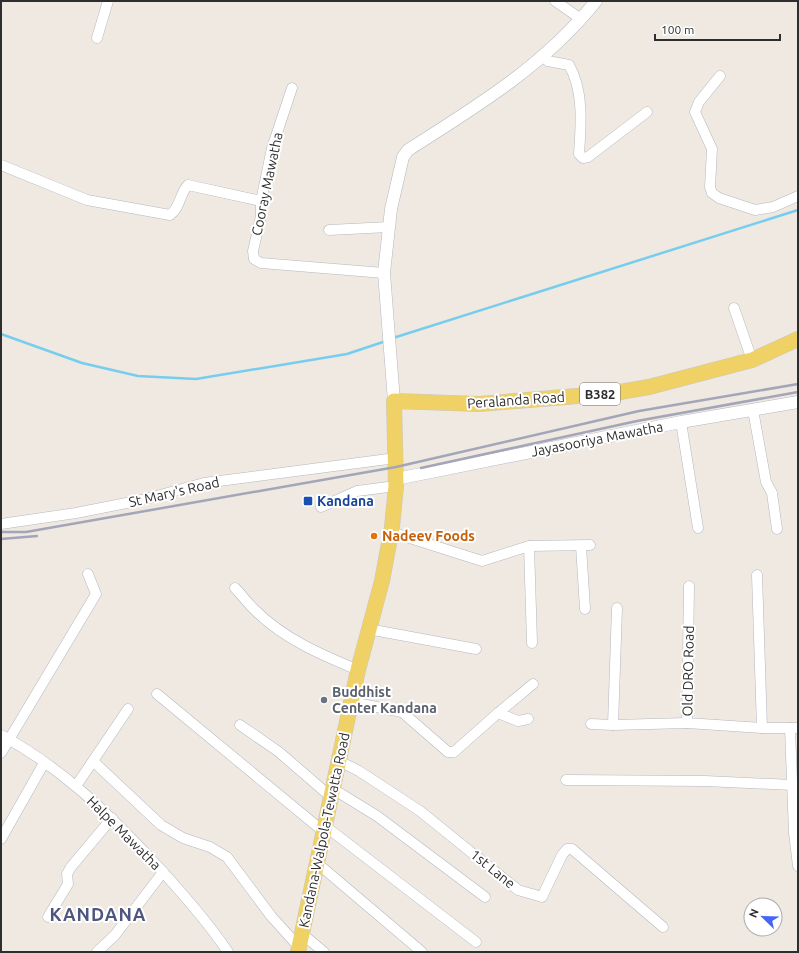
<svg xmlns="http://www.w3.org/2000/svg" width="799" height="953" viewBox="0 0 799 953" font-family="Ubuntu,sans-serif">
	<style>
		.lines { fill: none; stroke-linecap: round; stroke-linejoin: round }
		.stream { stroke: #77cdee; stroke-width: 2.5 }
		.minor-casing { stroke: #b4b7c1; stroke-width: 11 }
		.tertiary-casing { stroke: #b4b7c1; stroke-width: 13 }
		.primary-casing { stroke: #c9c9c9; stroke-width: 16 }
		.minor { stroke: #fff; stroke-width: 10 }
		.tertiary { stroke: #fff; stroke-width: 12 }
		.primary { stroke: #f0d165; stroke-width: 15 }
		.rail { stroke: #a3a6b8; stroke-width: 2.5 }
		.transit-dot { fill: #1a4fb4; stroke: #fff; stroke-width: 1.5 }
		.food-dot { fill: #e8710a; stroke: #fff; stroke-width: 1.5 }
		.worship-dot { fill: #6b7280; stroke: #fff; stroke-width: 1.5 }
		.labels { text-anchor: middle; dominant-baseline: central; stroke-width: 4; stroke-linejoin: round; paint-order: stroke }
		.shield { fill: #fff; stroke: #6d6d6d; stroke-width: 1 }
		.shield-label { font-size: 13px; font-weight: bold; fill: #2e2e2e }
		.street-label { font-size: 14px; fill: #2e2e2e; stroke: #fff }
		.transit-label { font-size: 14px; font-weight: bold; fill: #164399; stroke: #fff; text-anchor: start }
		.food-label { font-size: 14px; font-weight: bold; fill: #c56008; stroke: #fff; text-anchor: start }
		.worship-label { font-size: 14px; font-weight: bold; fill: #5b616d; stroke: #fff; text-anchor: start }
		.district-label { font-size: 18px; font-weight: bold; letter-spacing: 1px; fill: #4e567f; stroke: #fff }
	</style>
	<rect width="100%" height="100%" fill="#efe9e1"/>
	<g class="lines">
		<g class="stream">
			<path d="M1,334l81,29 56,13 58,3 151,-25 39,-13"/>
			<path d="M393,338l405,-128"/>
		</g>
		<g class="minor-casing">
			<g id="minor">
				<path d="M555,1l26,18"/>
				<path d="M97,38l11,-37"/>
				<path d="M543,57l5,4 21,4c15,26 12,60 10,89l4,4 5,-1 59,-45"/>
				<path d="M720,76l-21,26 -4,10 17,37 -2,38 2,6 7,5 36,12 18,-3 25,-11"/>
				<path d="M292,88l-20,60 -11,53v15l-8,35 1,8 7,4 123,10"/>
				<path d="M1,165l86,35 83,15c10,-7 10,-22 18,-30l73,16"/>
				<path d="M329,230l60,-3"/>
				<path d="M734,308l18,52"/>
				<path d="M753,410l13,72 6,11 5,36"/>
				<path d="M681,422l17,106"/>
				<path d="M321,507l36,-16 39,-5"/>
				<path d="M1,524l75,-11 66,-13 62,-17 192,-25"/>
				<path d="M391,532l91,29 47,-15 3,97"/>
				<path d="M529,546l61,-1"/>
				<path d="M581,546l4,63"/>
				<path d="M757,575l5,153"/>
				<path d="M689,586l-2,137 75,5h36"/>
				<path d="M235,588c7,7 13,16 21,23 28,28 66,44 102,59"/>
				<path d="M617,608l-4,117 74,-2"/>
				<path d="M368,629l108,20"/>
				<path d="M157,694l167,138"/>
				<path d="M351,702l51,10 46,40h6l44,-39 20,8 10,-2"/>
				<path d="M498,713l35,-29"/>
				<path d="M591,724l22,1"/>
				<path d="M240,725l39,27 52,45"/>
				<path d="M790,728l4,105 4,33"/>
				<path d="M1,735c58,31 105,76 149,123 28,30 55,60 78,94"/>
				<path d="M1,753l95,-159 -8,-20"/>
				<path d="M339,761l20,10 61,40 98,79 24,7 20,-42 5,-6h5l91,78"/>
				<path d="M94,762l67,63 22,13 27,9 17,10 44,59 27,30"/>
				<path d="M566,780l139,1 88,4"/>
				<path d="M76,786l52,-77"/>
				<path d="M333,789l44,27 108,81"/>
				<path d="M325,826l151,116"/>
				<path d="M1,839l43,-76"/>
				<path d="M317,863l105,89"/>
				<path d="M48,917l20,-33 -1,-10 4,-7 41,-49"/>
				<path d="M301,933l23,19"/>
				<path d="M97,952l18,-17 48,-63"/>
			</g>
		</g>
		<g class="tertiary-casing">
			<g id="tertiary">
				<path d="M394,401l-10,-128 7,-64 12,-52 5,-7c68,-43 137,-85 188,-149"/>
				<path d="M396,479l285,-57 117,-20"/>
			</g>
		</g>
		<g class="primary-casing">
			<path id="primary" d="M298,952l60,-282 24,-89 10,-54 4,-41 -2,-85 85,3 135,-11 35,-6 103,-27 46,-21"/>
		</g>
		<use href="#minor" class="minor"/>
		<use href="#tertiary" class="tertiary"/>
		<use href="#primary" class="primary"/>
		<g class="rail">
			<path d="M421,468l216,-47 161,-29"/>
			<path d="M1,532h25l370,-65 243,-56 159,-27"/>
			<path d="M1,539l36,-3"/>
		</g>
	</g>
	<rect class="transit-dot" x="303" y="496" width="10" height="10" rx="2"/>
	<circle class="food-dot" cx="374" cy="536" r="4"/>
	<circle class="worship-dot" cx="324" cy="700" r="4"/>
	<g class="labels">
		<rect class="shield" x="580" y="383" width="40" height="22" rx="3"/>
		<g class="shield-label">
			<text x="600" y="394">B382</text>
		</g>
		<g class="street-label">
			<text transform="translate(267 184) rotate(-78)">Cooray Mawatha</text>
			<text transform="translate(516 400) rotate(-4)">Peralanda Road</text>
			<text transform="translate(597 439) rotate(-11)">Jayasooriya Mawatha</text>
			<text transform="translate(174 492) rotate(-13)">St Mary's Road</text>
			<text transform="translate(688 671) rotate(-89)">Old DRO Road</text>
			<text transform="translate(324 830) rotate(-78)">Kandana-Walpola-Tewatta Road</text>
			<text transform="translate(124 833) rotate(45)">Halpe Mawatha</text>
			<text transform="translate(493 869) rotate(39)">1st Lane</text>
		</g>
		<g class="transit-label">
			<text x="317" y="501">Kandana</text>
		</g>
		<g class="food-label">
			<text x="382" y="536">Nadeev Foods</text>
		</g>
		<g class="worship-label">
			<text x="332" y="692">Buddhist<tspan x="332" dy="16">Center Kandana</tspan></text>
		</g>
		<g class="district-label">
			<text x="98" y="914">KANDANA</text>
		</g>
	</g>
	<rect width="799" height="953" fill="none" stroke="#2e2e2e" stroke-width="4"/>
	<g transform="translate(763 917) rotate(293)"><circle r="19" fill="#ffffff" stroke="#ababab"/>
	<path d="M0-3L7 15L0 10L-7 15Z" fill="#4565f8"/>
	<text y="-6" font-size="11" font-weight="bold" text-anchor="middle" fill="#2e2e2e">N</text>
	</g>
	<path d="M655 34v6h125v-6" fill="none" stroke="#2e2e2e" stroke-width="2"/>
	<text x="661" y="34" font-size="12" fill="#2e2e2e" stroke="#ffffff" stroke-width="3" paint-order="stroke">100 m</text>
</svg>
